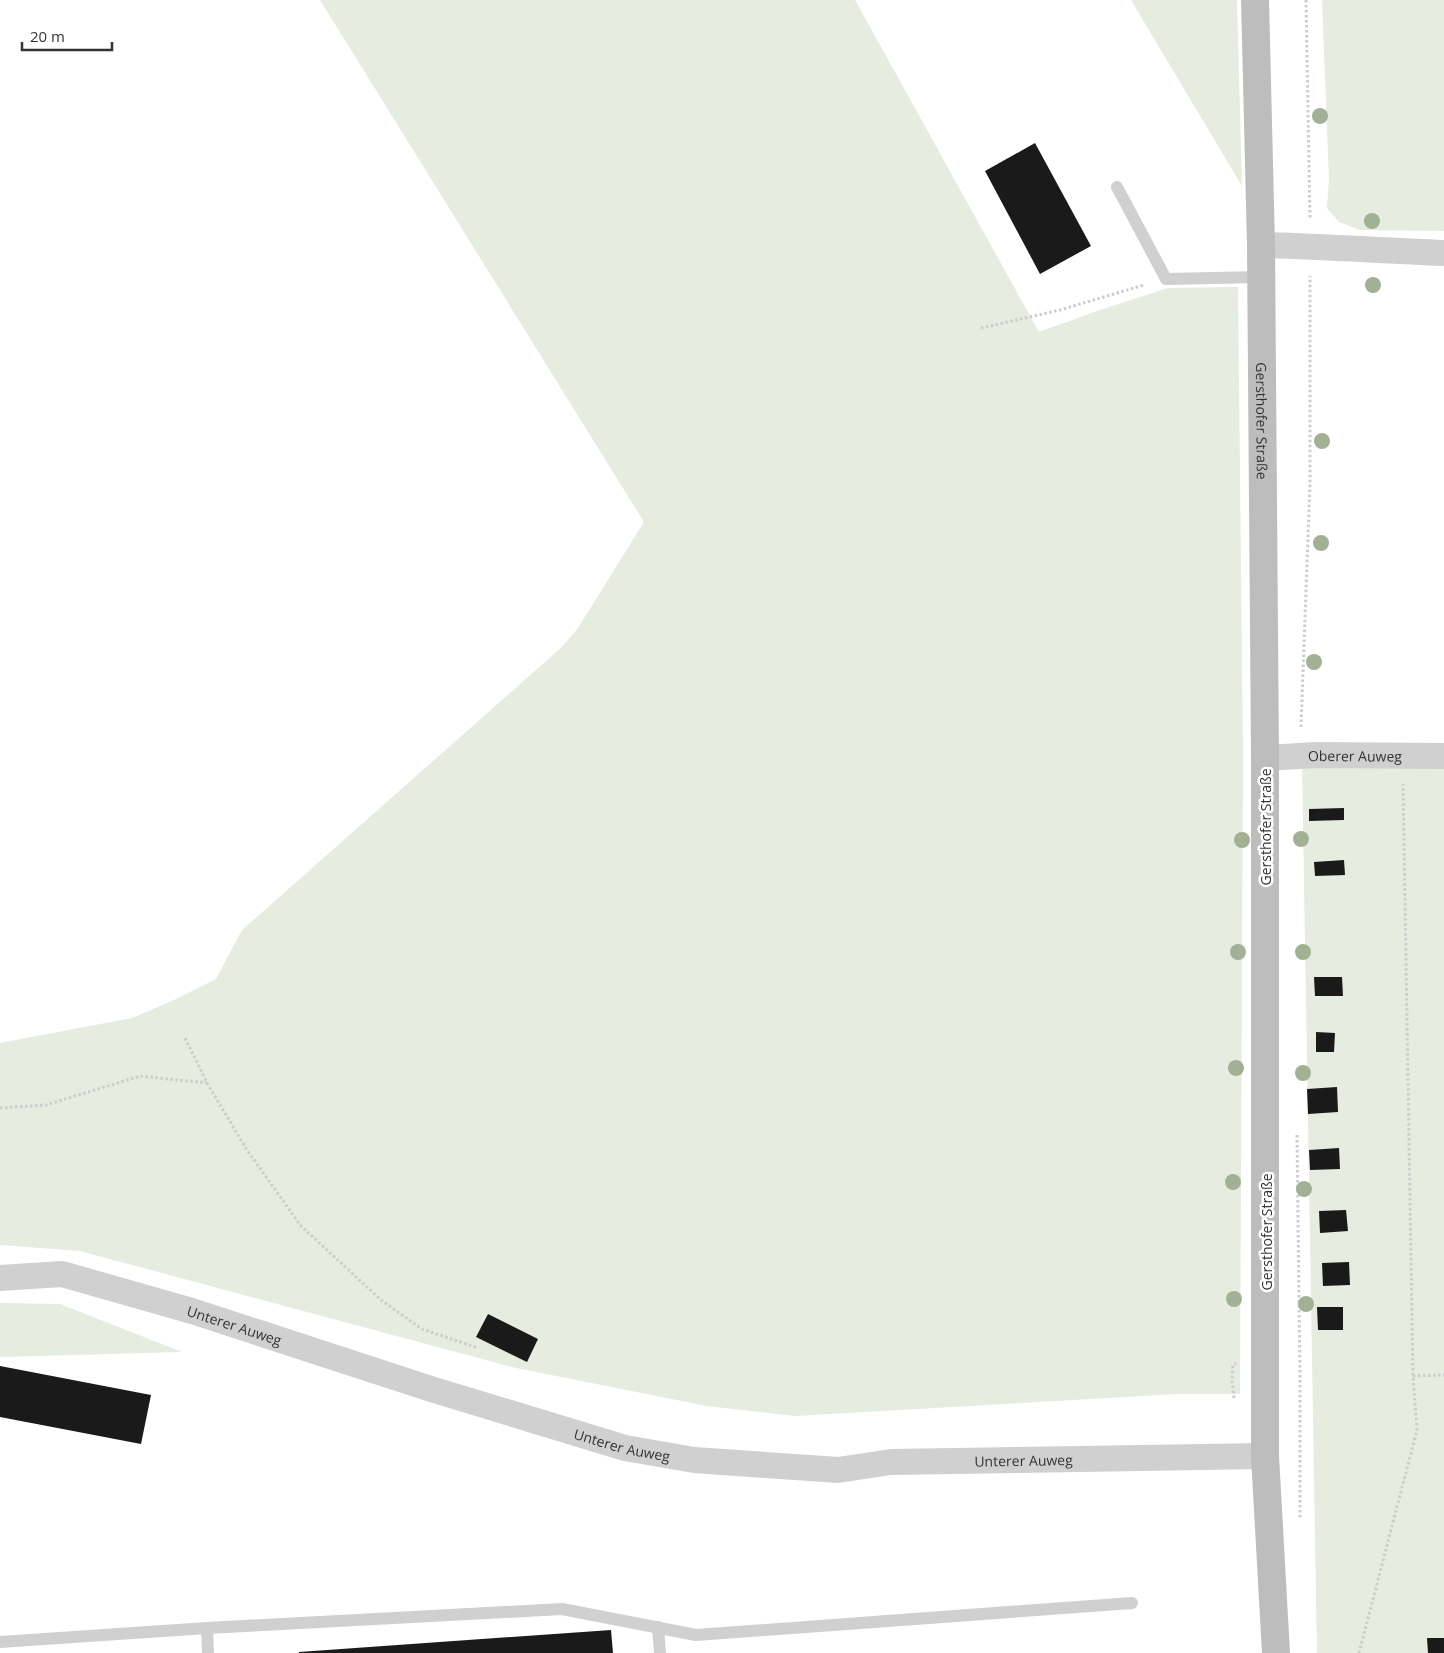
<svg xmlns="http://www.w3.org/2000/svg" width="1444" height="1653" viewBox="0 0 1444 1653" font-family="'Open Sans',sans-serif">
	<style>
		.green { fill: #e6ecdf }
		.building { fill: #1a1a1a }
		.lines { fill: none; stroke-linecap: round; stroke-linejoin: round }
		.path { stroke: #cdcdcd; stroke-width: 3; stroke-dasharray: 2.5 2.5; stroke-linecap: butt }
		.lane { stroke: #d0d0d0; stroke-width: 12 }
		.street { stroke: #d0d0d0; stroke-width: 26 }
		.secondary { stroke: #bdbdbd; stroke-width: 28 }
		.tree { fill: #a2b095 }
		.labels { text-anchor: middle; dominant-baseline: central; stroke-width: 5; stroke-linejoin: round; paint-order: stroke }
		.street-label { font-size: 14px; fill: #333; stroke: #fff }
	</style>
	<rect width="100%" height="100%" fill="#fff"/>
	<g class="green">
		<path d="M320,0h535l184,332 61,-22 68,-22 70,-1 5,469 -3,638h-63l-382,22 -88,-10 -191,-38 -436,-117 -80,-6v-202l132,-25 42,-18 42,-21 26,-49 320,-283 16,-19 66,-106z"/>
		<path d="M1131,0h106l5,186z"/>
		<path d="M1322,0h122v231l-84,-1 -21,-8 -12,-14 2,-29z"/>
		<path d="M1302,765h142v888h-127z"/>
		<path d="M0,1303l60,1 122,48 -182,5z"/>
	</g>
	<g class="building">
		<path d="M1035,143l56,103 -51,28 -55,-103z"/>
		<path d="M1344,808v12l-35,1v-12z"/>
		<path d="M1344,860l1,15 -30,1 -1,-14z"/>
		<path d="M1314,977h28l1,19h-28z"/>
		<path d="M1316,1032l19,1 -1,19h-18z"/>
		<path d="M1337,1087l1,25 -30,2 -1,-25z"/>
		<path d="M1339,1148l1,21 -30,1 -1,-20z"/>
		<path d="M1346,1210l2,21 -28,2 -1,-22z"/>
		<path d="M1349,1262l1,23 -27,1 -1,-23z"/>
		<path d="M1317,1307h26v23h-25z"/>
		<path d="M488,1314l50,25 -11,23 -51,-25z"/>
		<path d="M0,1366l151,29 -10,49 -141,-27z"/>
		<path d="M611,1630l2,23h-314v-1z"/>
		<path d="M1427,1638h17v15h-16z"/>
	</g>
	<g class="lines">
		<g class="path">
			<path d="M1306,0l4,219"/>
			<path d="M981,328l79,-18 84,-25"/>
			<path d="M1301,727l9,-244v-207"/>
			<path d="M185,1038l22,45 40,67 54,76 80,74 41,29 56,19"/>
			<path d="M0,1108l46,-3 94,-29 67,7"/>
			<path d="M1297,1135l3,243v141"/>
			<path d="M1413,1376l31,-1"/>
			<path d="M1234,1398l-2,-17 1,-16 3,-2"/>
			<path d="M1359,1653l58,-223 -4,-54 -10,-592"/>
		</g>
		<g class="lane">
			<path d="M1117,187l49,92 95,-2"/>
			<path d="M658,1627l2,26"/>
			<path d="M0,1642l207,-14"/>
			<path d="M208,1653l-1,-25 355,-19 134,26 436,-32"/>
		</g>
		<g class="street">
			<path d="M1261,245c61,1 122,6 183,8"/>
			<path id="s1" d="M1265,758l51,-3 128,1"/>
			<path id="s2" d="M0,1278l62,-4 130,37 239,78 194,59 69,12 144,10 53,-8 374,-6"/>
		</g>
		<path class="secondary" id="s3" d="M1255,0l6,245 4,513v698l11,197"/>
	</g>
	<g class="tree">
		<circle cx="1320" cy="116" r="8"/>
		<circle cx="1372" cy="221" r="8"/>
		<circle cx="1373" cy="285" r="8"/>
		<circle cx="1322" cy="441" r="8"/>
		<circle cx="1321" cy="543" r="8"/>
		<circle cx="1314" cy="662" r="8"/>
		<circle cx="1301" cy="839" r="8"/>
		<circle cx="1242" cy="840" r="8"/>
		<circle cx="1238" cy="952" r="8"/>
		<circle cx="1303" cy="952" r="8"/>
		<circle cx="1236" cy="1068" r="8"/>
		<circle cx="1303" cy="1073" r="8"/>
		<circle cx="1233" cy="1182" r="8"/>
		<circle cx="1304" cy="1189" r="8"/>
		<circle cx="1234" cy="1299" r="8"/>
		<circle cx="1306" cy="1304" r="8"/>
	</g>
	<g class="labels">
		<g class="street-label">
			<text stroke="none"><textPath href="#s3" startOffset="421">Gersthofer Straße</textPath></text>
			<text stroke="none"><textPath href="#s1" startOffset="90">Oberer Auweg</textPath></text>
			<text transform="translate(1265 827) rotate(-90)">Gersthofer Straße</text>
			<text transform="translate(1266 1232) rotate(-90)">Gersthofer Straße</text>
			<text stroke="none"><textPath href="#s2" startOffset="242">Unterer Auweg</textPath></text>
			<text stroke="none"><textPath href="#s2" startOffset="648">Unterer Auweg</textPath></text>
			<text stroke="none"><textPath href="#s2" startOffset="1052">Unterer Auweg</textPath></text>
		</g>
	</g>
	<path d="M22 42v8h90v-8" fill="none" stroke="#333333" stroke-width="2.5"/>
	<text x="30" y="42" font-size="15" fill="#333333" stroke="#ffffff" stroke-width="4" paint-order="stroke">20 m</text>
</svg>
